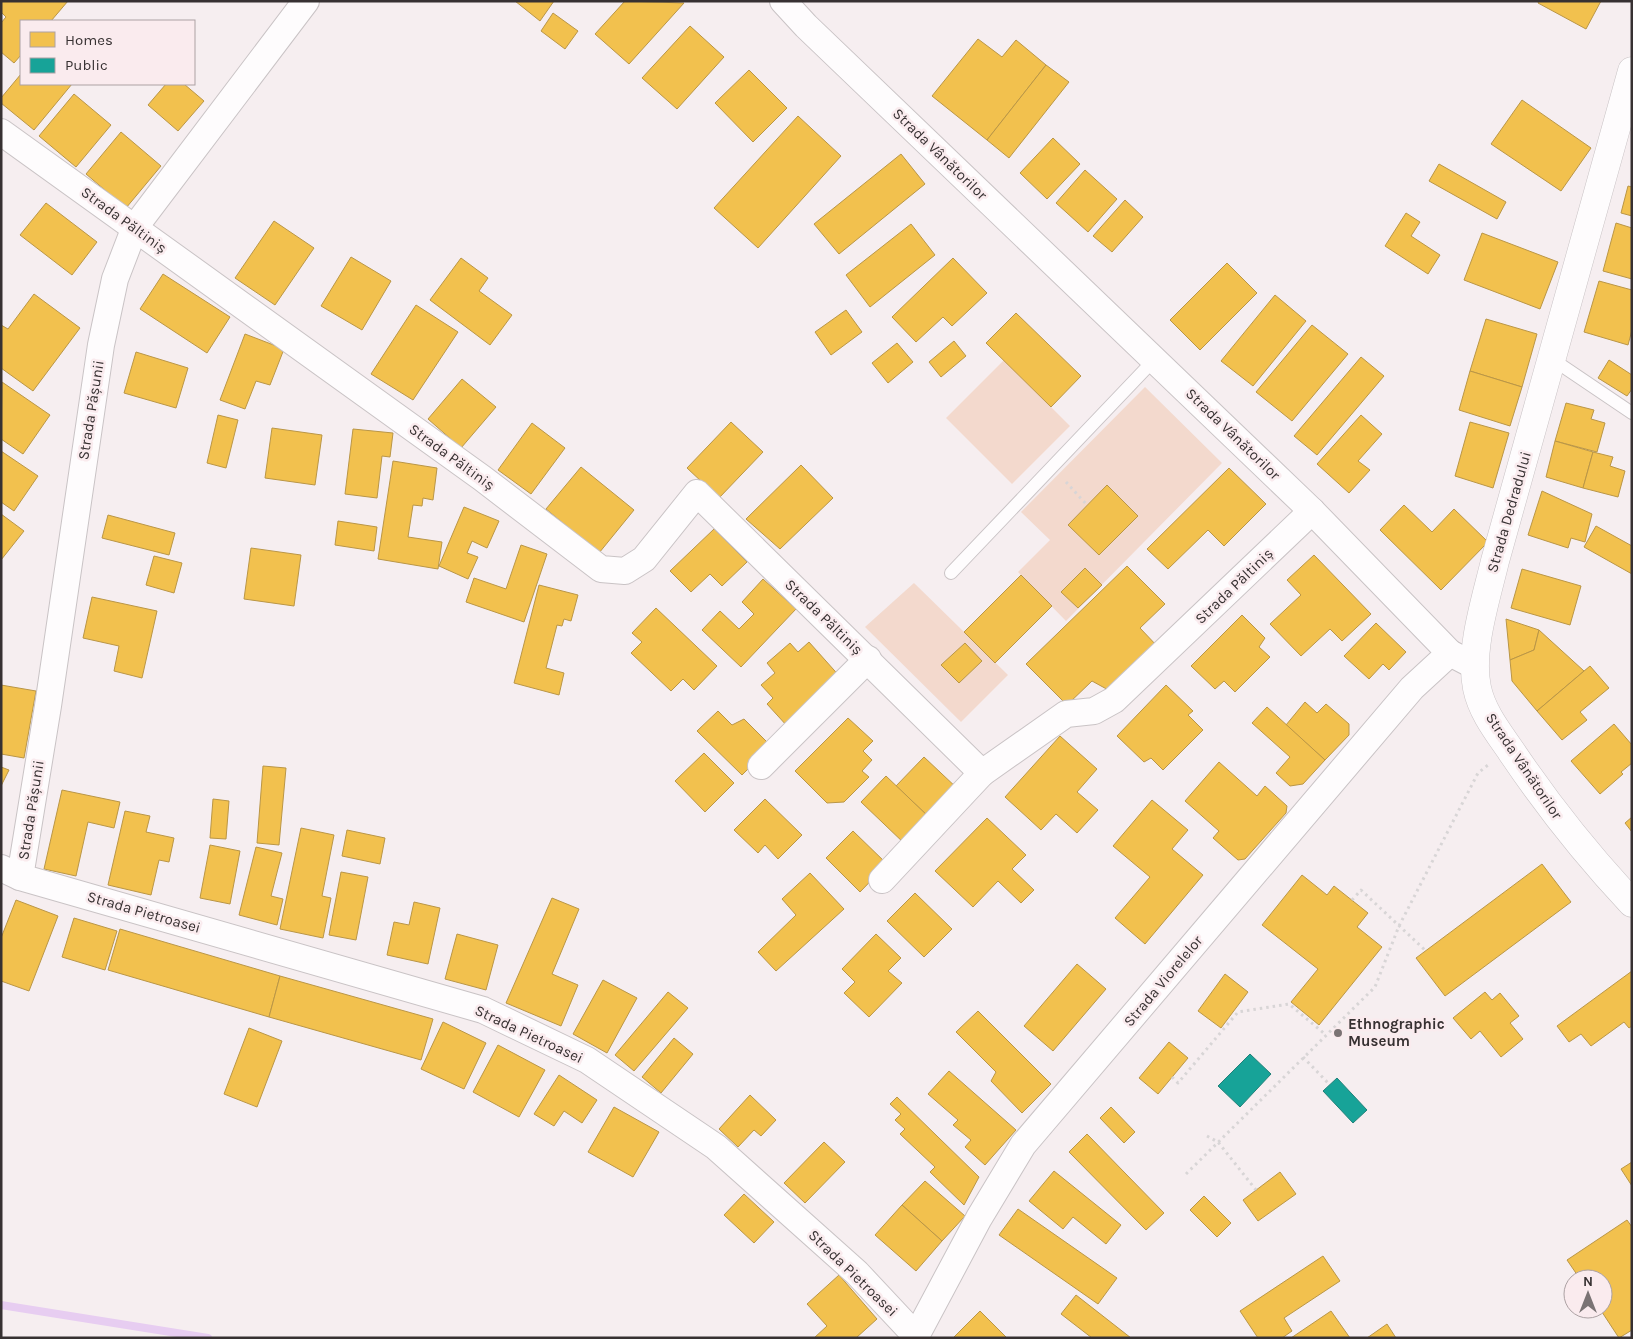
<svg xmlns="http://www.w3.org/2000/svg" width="1633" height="1339" viewBox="0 0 1633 1339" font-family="Karla,sans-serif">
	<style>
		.green { fill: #f3d9cd }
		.homes { fill: #f2c14e; stroke: #ba9646 }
		.public { fill: #17a398; stroke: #218179 }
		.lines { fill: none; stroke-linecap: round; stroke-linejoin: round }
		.stream { stroke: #e7cdf1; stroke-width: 8 }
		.lane-casing { stroke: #c9c3c5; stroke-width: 14 }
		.street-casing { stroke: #c9c3c5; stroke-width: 28 }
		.secondary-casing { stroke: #c9c3c5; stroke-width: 29 }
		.path { stroke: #d8d5d6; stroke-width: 3; stroke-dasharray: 2.5 4; stroke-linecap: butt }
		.lane { stroke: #fefcfd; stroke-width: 12 }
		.street { stroke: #fefcfd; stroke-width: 26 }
		.secondary { stroke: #fefcfd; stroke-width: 28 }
		.poi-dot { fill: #7a7374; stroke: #faebee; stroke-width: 2 }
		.labels { text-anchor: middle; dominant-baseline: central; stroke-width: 5; stroke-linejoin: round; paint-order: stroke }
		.street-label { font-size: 15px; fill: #373132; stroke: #faebee }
		.poi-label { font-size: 15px; font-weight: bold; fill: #373132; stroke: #faebee; text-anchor: start }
	</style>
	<rect width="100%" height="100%" fill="#f6eef0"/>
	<g class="green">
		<path d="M1004,360l66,66 -58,58 -66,-66z"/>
		<path d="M1145,387l77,76 -156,158 -48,-49 32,-32 -29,-28z"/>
		<path d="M914,583l94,92 -47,47 -96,-95z"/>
	</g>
	<g class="homes">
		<path d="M1,1h67l-17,20h-30v34l-7,8 -13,-11v-29l5,-6 -5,-5z"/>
		<path d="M515,1h39l-14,20z"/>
		<path d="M625,1l59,2 -55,61 -34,-30z"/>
		<path d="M1539,1h62l-15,28 -48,-26z"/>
		<path d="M553,13l25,18 -13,18 -24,-18z"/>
		<path d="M690,26l34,31 -47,52 -35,-31z"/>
		<path d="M978,39l24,18 14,-17 30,25 -59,75 -55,-44z"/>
		<path d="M1046,65l23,17 -60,76 -22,-18z"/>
		<path d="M749,70l38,38 -34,34 -38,-39z"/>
		<path d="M21,74v10h51l-38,46 -33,-27v-5z"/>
		<path d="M166,84h18l20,17 -26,30 -30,-26z"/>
		<path d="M74,94l37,31 -35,42 -37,-31z"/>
		<path d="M1522,100l69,48 -30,43 -70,-47z"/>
		<path d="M798,116l43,40 -83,92 -44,-40z"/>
		<path d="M121,132l40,34 -35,42 -40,-34z"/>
		<path d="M1053,138l27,26 -33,35 -27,-26z"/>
		<path d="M901,154l24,30 -86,70 -25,-30z"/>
		<path d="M1439,164l67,38 -9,17 -68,-38z"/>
		<path d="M1085,170l32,29 -29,33 -32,-29z"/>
		<path d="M1628,186l4,1v29l-11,-3z"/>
		<path d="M1125,200l18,17 -31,35 -19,-16z"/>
		<path d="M46,203l51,39 -25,33 -52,-40z"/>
		<path d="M1406,213l14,9 -9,14 29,19 -12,19 -43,-28z"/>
		<path d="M274,221l40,27 -39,57 -40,-27z"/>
		<path d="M1616,223l16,5v51l-29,-8z"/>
		<path d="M911,224l24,31 -65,52 -24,-32z"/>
		<path d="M1482,233l76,29 -18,47 -76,-29z"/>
		<path d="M351,257l40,24 -29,49 -41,-24z"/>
		<path d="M461,258l27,20 -9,13 33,24 -22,30 -60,-45z"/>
		<path d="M953,258l34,35 -35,33 -9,-9 -27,25 -24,-25z"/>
		<path d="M1227,263l30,30 -57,57 -30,-30z"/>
		<path d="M163,274l67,43 -23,36 -67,-44z"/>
		<path d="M1599,281l33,9v40l-4,15 -44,-13z"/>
		<path d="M34,294l46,34 -47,63 -32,-23v-43l7,4z"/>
		<path d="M1275,295l31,26 -53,65 -32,-25z"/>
		<path d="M416,305l42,27 -45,68 -42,-26z"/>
		<path d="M846,310l16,22 -31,23 -16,-23z"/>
		<path d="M1016,313l65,63 -30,31 -65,-64z"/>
		<path d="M1486,319l51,15 -15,53 -52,-16z"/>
		<path d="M1312,325l36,29 -56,67 -36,-29z"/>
		<path d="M245,334l39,15 -14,36 -14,-4 -11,28 -25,-9z"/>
		<path d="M954,341l12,15 -25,21 -12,-15z"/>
		<path d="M897,343l16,19 -25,21 -16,-20z"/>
		<path d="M136,352l52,16 -12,40 -52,-15z"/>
		<path d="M1361,357l23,19 -67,79 -23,-19z"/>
		<path d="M1609,360l23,15v14l-5,7 -29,-18z"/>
		<path d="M1470,371l52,16 -12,39 -51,-16z"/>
		<path d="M462,379l34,28 -35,41 -33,-29z"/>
		<path d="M2,382l48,33 -27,39 -22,-15z"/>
		<path d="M1566,403l28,7 -3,9 14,4 -8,29 -42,-11z"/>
		<path d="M218,415l20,5 -12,48 -19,-5z"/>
		<path d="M1361,415l21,19 -24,27 12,9 -21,23 -32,-29z"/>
		<path d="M731,422l32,30 -44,46 -32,-30z"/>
		<path d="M1470,422l39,11 -16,55 -38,-12z"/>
		<path d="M532,423l33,25 -34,46 -33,-24z"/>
		<path d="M272,428l50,7 -7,50 -50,-7z"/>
		<path d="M353,429l40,4 -3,24 -8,-1 -5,42 -32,-4z"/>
		<path d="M1555,441l38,11 -10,36 -37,-11z"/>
		<path d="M1,451l37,25 -24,35 -13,-9z"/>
		<path d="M1593,452l20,5 -3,9 15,5 -7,26 -35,-9z"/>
		<path d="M393,461l44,7 -4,32 -10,-2 -1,8 -9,-1 -5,32 34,5 -4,27 -60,-10z"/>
		<path d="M801,465l32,33 -53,51 -34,-30z"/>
		<path d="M581,467l53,43 -35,43 -53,-44z"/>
		<path d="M1229,468l37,36 -42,42 -16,-16 -40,39 -21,-20z"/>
		<path d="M1107,485l31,31 -39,39 -31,-30z"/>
		<path d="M1542,491l50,23 -7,28 -14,-4 -3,10 -40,-13z"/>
		<path d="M1404,505l28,27 22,-23 34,33 -47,48 -61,-60z"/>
		<path d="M464,507l35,14 -12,27 -15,-7 -5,12 11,4 -10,22 -29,-13z"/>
		<path d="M1,514l23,17 -23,29z"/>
		<path d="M108,515l67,18 -6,22 -67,-17z"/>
		<path d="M338,521l39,6 -3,24 -39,-6z"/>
		<path d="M1596,526l36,20v28l-48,-27z"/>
		<path d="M714,529l33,33 -25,24 -12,-12 -19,18 -21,-21z"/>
		<path d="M521,545l26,9 -23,68 -58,-20 8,-24 32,11z"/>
		<path d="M251,548l50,7 -7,51 -50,-7z"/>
		<path d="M1314,555l57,59 -29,27 -12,-12 -29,27 -31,-32 31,-29 -14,-15z"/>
		<path d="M154,556l28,7 -8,30 -28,-8z"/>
		<path d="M1127,566l38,38 -25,24 18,19 -46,45 -20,-11 -25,24 -41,-41z"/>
		<path d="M1085,568l17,17 -24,23 -17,-16z"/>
		<path d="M1522,569l59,17 -11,39 -59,-17z"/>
		<path d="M1021,575l31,31 -57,57 -31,-31z"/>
		<path d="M763,579l33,30 -55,58 -39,-37 18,-19 19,18 15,-15 -12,-12z"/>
		<path d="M539,585l39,10 -7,26 -7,-2 -2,7 -5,-1 -11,43 18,5 -5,22 -45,-12z"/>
		<path d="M92,597l65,14 -15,67 -28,-7 5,-25 -36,-8z"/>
		<path d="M656,608l61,58 -23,24 -11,-11 -12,12 -40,-38 11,-11 -10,-9z"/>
		<path d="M1242,615l23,23 -6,9 11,10 -35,35 -11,-11 -9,8 -24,-23z"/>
		<path d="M1506,619l33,11 -5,20 -24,10z"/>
		<path d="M1376,623l30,29 -17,18 -6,-6 -14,15 -25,-23z"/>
		<path d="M1539,630l45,41 -47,40 -25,-30 -2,-21 24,-10z"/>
		<path d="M809,642l33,37 -54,48 -21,-23 6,-6 -12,-13 14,-12 -8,-10 23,-20 8,9z"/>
		<path d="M965,643l17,18 -23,22 -18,-18z"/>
		<path d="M1590,666l19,22 -29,24 7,8 -25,20 -25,-29z"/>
		<path d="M1,685l35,6 -12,67 -23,-4z"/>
		<path d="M1166,685l27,26 -5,4 15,15 -40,40 -12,-12 -7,4 -27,-26z"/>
		<path d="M1305,702l12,11 9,-9 23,20v11l-24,25 -39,-35z"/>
		<path d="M1267,707l58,53 -22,24 -13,2 -14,-13 14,-16 -38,-34z"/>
		<path d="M718,711l14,14 12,-6 27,27 -29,29 -45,-44z"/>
		<path d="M848,718l25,23 -10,10 9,9 -10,11 7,6 -25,25 -17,1 -32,-32z"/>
		<path d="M1614,724l18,21v18l-11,9 2,2 -23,20 -29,-33z"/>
		<path d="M1060,736l37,33 -20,23 21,18 -21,23 -21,-19 -15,16 -36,-33z"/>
		<path d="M704,753l30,30 -29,29 -30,-31z"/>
		<path d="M924,757l35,33 -28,29 -35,-33z"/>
		<path d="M1219,762l38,34 8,-10 22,20 -1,7 -41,46 -7,1 -25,-22 6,-7 -34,-30z"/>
		<path d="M263,766l23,2 -7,77 -22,-2z"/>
		<path d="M1,767l8,3 -8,16z"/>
		<path d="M886,776l45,43 -25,26 -45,-43z"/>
		<path d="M62,790l58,12 -6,26 -26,-6 -12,54 -32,-7z"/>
		<path d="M213,799l16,2 -3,38 -16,-1z"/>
		<path d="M765,799l37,36 -24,24 -13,-14 -7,8 -24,-23z"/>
		<path d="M1152,800l36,30 -16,19 31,26 -58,69 -30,-26 35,-41 -37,-31z"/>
		<path d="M125,811l25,5 -4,16 28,6 -5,24 -10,-2 -8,35 -43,-10z"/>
		<path d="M1632,817v15l-7,-9z"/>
		<path d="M987,818l39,37 -14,14 22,21 -13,13 -23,-22 -25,26 -38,-36z"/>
		<path d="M301,828l33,7 -12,61 9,2 -8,40 -43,-9z"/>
		<path d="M347,830l38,8 -5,26 -38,-8z"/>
		<path d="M853,831l34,33 -27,28 -34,-34z"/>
		<path d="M210,845l30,6 -10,53 -30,-6z"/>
		<path d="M256,847l26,6 -11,43 12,3 -6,26 -38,-10z"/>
		<path d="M1542,864l29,38 -126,94 -29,-38z"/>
		<path d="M341,872l27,5 -12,63 -27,-5z"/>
		<path d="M810,873l34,36 -68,62 -18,-19 38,-37 -14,-16z"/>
		<path d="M1302,875l25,20 7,-9 34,27 -11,14 25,20 -63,78 -28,-23 27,-33 -56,-44z"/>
		<path d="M915,893l37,36 -28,28 -37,-36z"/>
		<path d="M552,898l27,11 -27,65 26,11 -17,41 -55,-23z"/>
		<path d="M16,900l42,16 -29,75 -28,-10v-43z"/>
		<path d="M414,902l26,6 -12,56 -41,-9 7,-33 15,3z"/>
		<path d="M74,918l43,13 -12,39 -43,-13z"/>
		<path d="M120,929l160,47 -11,41 -161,-47z"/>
		<path d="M457,934l41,11 -12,45 -41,-11z"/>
		<path d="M876,934l25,24 -13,13 14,12 -33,34 -25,-24 11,-11 -13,-13z"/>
		<path d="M1077,964l29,25 -53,62 -29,-25z"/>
		<path d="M1632,971v55l-3,2 -5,-6 -33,24 -10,-12 -12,8 -12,-16z"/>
		<path d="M1225,974l23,18 -27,36 -23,-17z"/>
		<path d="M280,976l153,43 -12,41 -152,-43z"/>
		<path d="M603,980l34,18 -30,55 -34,-19z"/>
		<path d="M668,992l20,16 -54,63 -19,-16z"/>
		<path d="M1485,992l7,8 8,-7 19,23 -9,7 13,16 -22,18 -21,-26 -9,8 -18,-21z"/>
		<path d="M978,1011l73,73 -29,29 -31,-32 5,-9 -40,-40z"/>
		<path d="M443,1022l43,21 -22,46 -43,-20z"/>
		<path d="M249,1028l33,13 -25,66 -33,-13z"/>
		<path d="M674,1038l19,16 -32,39 -19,-16z"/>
		<path d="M1169,1042l19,16 -30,36 -19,-16z"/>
		<path d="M498,1045l47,25 -26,47 -46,-25z"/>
		<path d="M949,1071l67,59 -31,35 -20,-18 6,-7 -18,-15 5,-5 -30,-26z"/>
		<path d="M559,1075l38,25 -15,23 -18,-12 -10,15 -20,-12z"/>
		<path d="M750,1095l26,25 -15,16 -7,-6 -16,17 -19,-18z"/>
		<path d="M897,1097l82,80 -15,28 -34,-33 5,-5 -35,-33 5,-5 -10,-9 6,-6 -11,-10z"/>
		<path d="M614,1107l45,25 -26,45 -45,-25z"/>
		<path d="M1111,1107l24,25 -11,11 -24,-25z"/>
		<path d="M1087,1134l77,79 -18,17 -77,-78z"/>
		<path d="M824,1142l21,20 -40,41 -21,-20z"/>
		<path d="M1632,1162v24l-11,-17z"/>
		<path d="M1054,1171l67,54 -15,19 -33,-27 -10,12 -34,-28z"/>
		<path d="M1280,1172l16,22 -38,27 -15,-21z"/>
		<path d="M925,1181l40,35 -23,25 -40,-36z"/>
		<path d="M744,1194l30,28 -20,21 -30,-28z"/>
		<path d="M1204,1196l27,27 -14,14 -27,-27z"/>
		<path d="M902,1205l40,36 -26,30 -41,-36z"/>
		<path d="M1018,1209l99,69 -19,26 -99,-69z"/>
		<path d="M1627,1220l5,7v103l-13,8 -19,-29h3v-30h-23l-13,-19z"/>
		<path d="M1323,1256l17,25 -56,37 8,13 -10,7h-24l-18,-27z"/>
		<path d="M839,1275l38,44 -21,19h-42l13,-12 -20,-22z"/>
		<path d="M1076,1295l55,43h-39l-31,-24z"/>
		<path d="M980,1311l27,27h-54z"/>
		<path d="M1331,1311l19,27h-59z"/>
		<path d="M1387,1324l9,14h-29z"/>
	</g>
	<g class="public">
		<path d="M1250,1054l21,20 -31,33 -22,-21z"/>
		<path d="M1337,1078l30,32 -14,13 -30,-32z"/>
	</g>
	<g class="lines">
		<path class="stream" d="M1,1305l207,33"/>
		<g class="lane-casing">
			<g id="lane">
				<path d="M1552,359l80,54"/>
				<path d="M951,573l204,-214"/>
			</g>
		</g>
		<g class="street-casing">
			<g id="street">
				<path d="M783,1l23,25 506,485 138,142 25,13"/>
				<path d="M1,132l481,346 119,91 24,2 19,-12 53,-66 285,280 84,-59 28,-3 20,-11 198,-189"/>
				<path d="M761,766l107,-107"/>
				<path d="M1,868l19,9 463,133 104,50 129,87 141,126 59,63"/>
				<path d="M20,877l28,-171 53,-361 14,-66 20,-52 171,-226"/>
				<path d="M882,880l100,-107"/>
				<path d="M915,1338l64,-120 44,-73 389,-457 38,-35"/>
			</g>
		</g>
		<g class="secondary-casing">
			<path id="secondary" d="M1632,71l-137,490c-9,38 -26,89 -18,127 5,24 21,44 34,63 37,55 75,103 121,152"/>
		</g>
		<g class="path">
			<path d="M1066,482l21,23"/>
			<path d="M1352,900l9,-10 65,61"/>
			<path d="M1303,1057l27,28"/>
			<path d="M1172,1077l6,6 60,-71 51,-8 37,31"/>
			<path d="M1207,1136l11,6 38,48"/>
			<path d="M1186,1174l189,-187 24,-61 79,-153 10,-8"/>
		</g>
		<use href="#lane" class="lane"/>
		<use href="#street" class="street"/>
		<use href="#secondary" class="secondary"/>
	</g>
	<circle class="poi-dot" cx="1338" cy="1033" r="5"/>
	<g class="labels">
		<g class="street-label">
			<text transform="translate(940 154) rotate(44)">Strada Vânătorilor</text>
			<text transform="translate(124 220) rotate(36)">Strada Păltiniș</text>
			<text transform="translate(91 410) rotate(-81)">Strada Pășunii</text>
			<text transform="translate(1233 434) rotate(44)">Strada Vânătorilor</text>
			<text transform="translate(452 457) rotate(36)">Strada Păltiniș</text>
			<text transform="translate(1509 512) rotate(-74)">Strada Dedradului</text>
			<text transform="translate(1234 586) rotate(-44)">Strada Păltiniș</text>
			<text transform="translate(824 617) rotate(44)">Strada Păltiniș</text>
			<text transform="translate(1524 766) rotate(56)">Strada Vânătorilor</text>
			<text transform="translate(31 810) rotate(-81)">Strada Pășunii</text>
			<text transform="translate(144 912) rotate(16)">Strada Pietroasei</text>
			<text transform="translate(1163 981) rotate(-50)">Strada Viorelelor</text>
			<text transform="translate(529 1034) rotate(25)">Strada Pietroasei</text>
			<text transform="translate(853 1273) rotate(44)">Strada Pietroasei</text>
		</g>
		<g class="poi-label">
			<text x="1348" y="1024">Ethnographic<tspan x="1348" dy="17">Museum</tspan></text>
		</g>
	</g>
	<rect width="1633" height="1339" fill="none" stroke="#373132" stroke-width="5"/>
	<rect x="20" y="20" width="175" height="65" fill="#faebee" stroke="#aca1a3"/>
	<rect x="30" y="32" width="25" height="15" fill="#f2c14e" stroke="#aca1a3"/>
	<text x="65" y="45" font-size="15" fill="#373132">Homes</text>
	<rect x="30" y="58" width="25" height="15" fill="#17a398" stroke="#aca1a3"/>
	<text x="65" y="70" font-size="15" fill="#373132">Public</text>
	<g transform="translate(1588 1294)"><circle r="24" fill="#faebee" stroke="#aca1a3"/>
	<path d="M0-4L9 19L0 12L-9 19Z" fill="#7a7374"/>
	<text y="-8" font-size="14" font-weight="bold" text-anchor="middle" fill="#373132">N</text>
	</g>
</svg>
